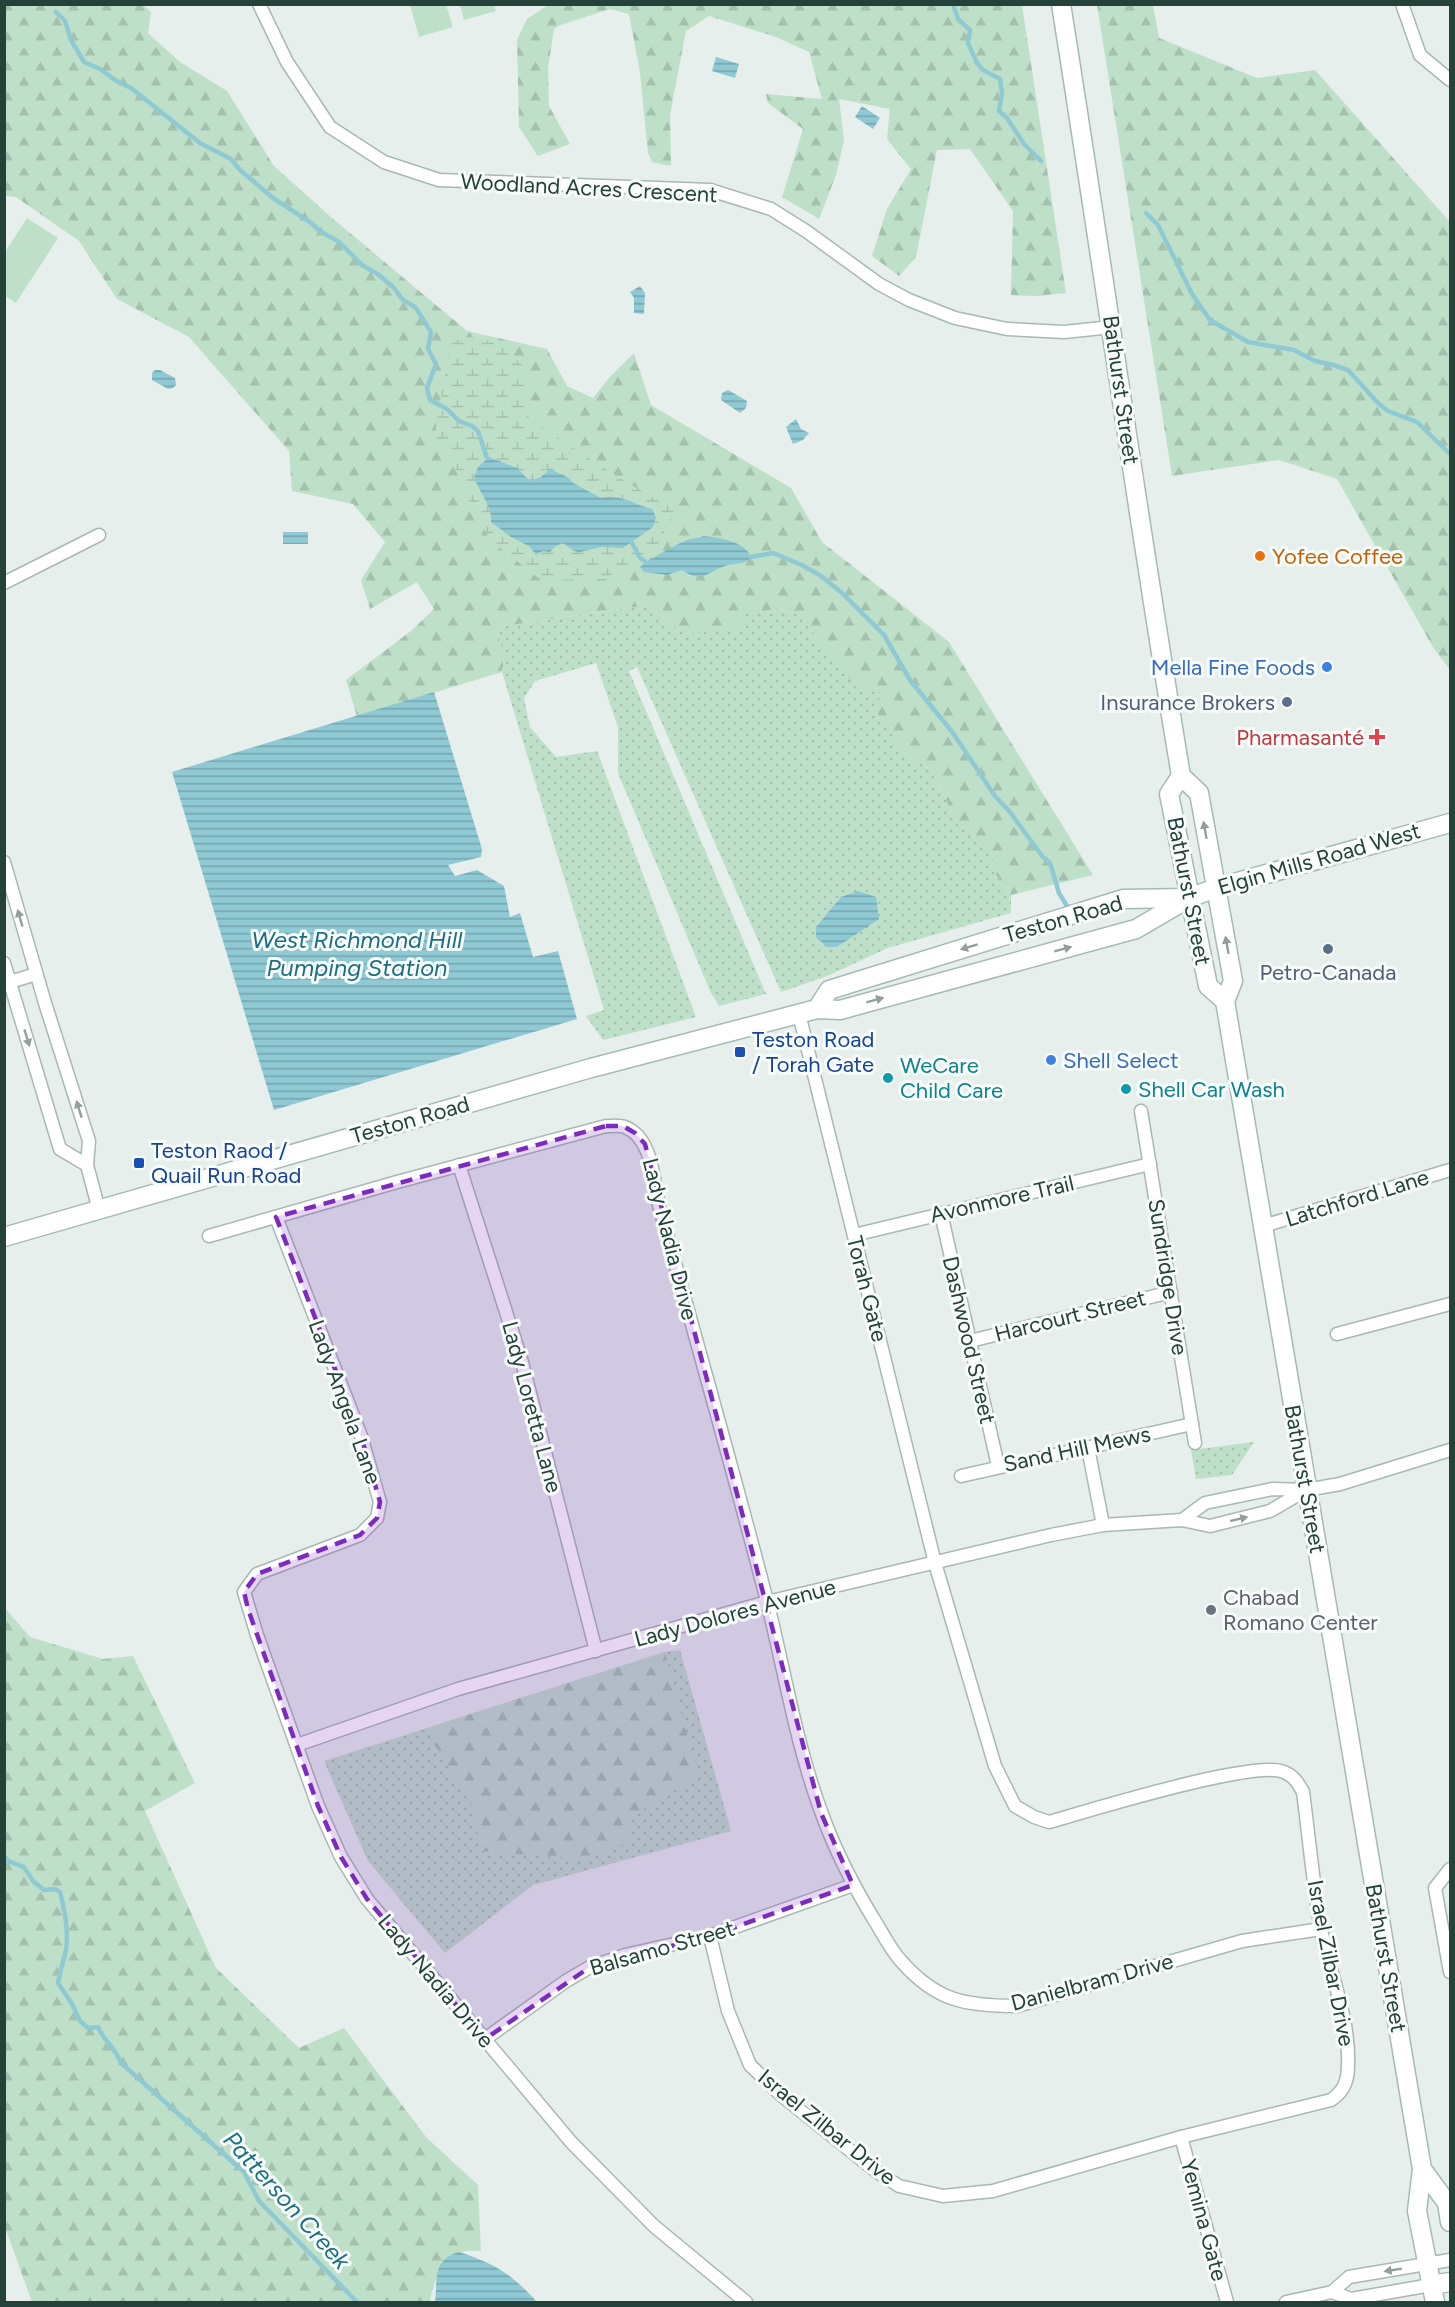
<svg xmlns="http://www.w3.org/2000/svg" width="1455" height="2307" viewBox="0 0 1455 2307" font-family="Figtree,sans-serif">
	<style>
		.green { fill: url(#green-dots) }
		.forest { fill: url(#forest-firs) }
		.wetland { fill: url(#wetland-marsh) }
		.pitch { fill: #bfe0c8 }
		.water { fill: url(#water-rules) }
		.lines { fill: none; stroke-linecap: round; stroke-linejoin: round }
		.stream { stroke: #8ec9d4; stroke-width: 4.5 }
		.street-casing { stroke: #a8b8b2; stroke-width: 15 }
		.secondary-casing { stroke: #a4bbb3; stroke-width: 21 }
		.street { stroke: #fff; stroke-width: 12 }
		.secondary { stroke: #fff; stroke-width: 18 }
		.oneway { fill: #92a09c }
		.marked { fill: #7b2cbf; fill-opacity: 0.2; stroke: #7b2cbf; stroke-width: 4.5; stroke-dasharray: 12 8; stroke-linejoin: round }
		.food-dot { fill: #e8710a; stroke: #f7fbf9; stroke-width: 2 }
		.shop-dot { fill: #3f7fe0; stroke: #f7fbf9; stroke-width: 2 }
		.service-dot { fill: #5c6f8a; stroke: #f7fbf9; stroke-width: 2 }
		.health-dot { fill: #e0444e; stroke: #f7fbf9; stroke-width: 2 }
		.transit-dot { fill: #1a4fb4; stroke: #f7fbf9; stroke-width: 2 }
		.culture-dot { fill: #0f9aa8; stroke: #f7fbf9; stroke-width: 2 }
		.worship-dot { fill: #6b7280; stroke: #f7fbf9; stroke-width: 2 }
		.labels { text-anchor: middle; dominant-baseline: central; stroke-width: 6; stroke-linejoin: round; paint-order: stroke }
		.street-label { font-size: 22px; fill: #24423a; stroke: #f7fbf9 }
		.food-label { font-size: 22px; fill: #c56008; stroke: #f7fbf9; text-anchor: start }
		.shop-label { font-size: 22px; fill: #366cbe; stroke: #f7fbf9; text-anchor: end }
		.service-label { font-size: 22px; fill: #4e5e75; stroke: #f7fbf9; text-anchor: end }
		.health-label { font-size: 22px; fill: #be3a42; stroke: #f7fbf9; text-anchor: end }
		.transit-label { font-size: 22px; fill: #164399; stroke: #f7fbf9; text-anchor: start }
		.culture-label { font-size: 22px; fill: #0d838f; stroke: #f7fbf9; text-anchor: start }
		.worship-label { font-size: 22px; fill: #5b616d; stroke: #f7fbf9; text-anchor: start }
		.water-label { font-size: 24px; font-style: italic; fill: #1c6f80; stroke: #f7fbf9 }
	</style>
	<defs>
		<pattern id="green-dots" width="8" height="8" patternUnits="userSpaceOnUse" patternTransform="scale(1.5)"><rect width="8" height="8" fill="#bfe0c8"/><path d="M2 2h.1M6 6h.1" fill="none" stroke="#a4c1ad" stroke-width="1.8" stroke-linecap="round"/></pattern>
		<pattern id="forest-firs" width="22" height="20" patternUnits="userSpaceOnUse" patternTransform="scale(1.5)"><rect width="22" height="20" fill="#bfe0c8"/><path d="M5 1l3.5 6h-7zM16 11l3.5 6h-7z" fill="#a4c1ad"/></pattern>
		<pattern id="wetland-marsh" width="20" height="14" patternUnits="userSpaceOnUse" patternTransform="scale(1.5)"><rect width="20" height="14" fill="#bfe0c8"/><path d="M1 5h8M5 5V1M11 12h8M15 12V8" fill="none" stroke="#a4c1ad"/></pattern>
		<pattern id="water-rules" width="6" height="5" patternUnits="userSpaceOnUse" patternTransform="scale(1.5)"><rect width="6" height="5" fill="#8ec9d4"/><path d="M0 2.5h6" fill="none" stroke="#74a5ad"/></pattern>
	</defs>
	<rect width="100%" height="100%" fill="#e6efeb"/>
	<g class="green">
		<path d="M648,605l36,29 61,-9 -2,-11 36,-5 20,6 60,75 23,-2 23,67 26,14 26,54 14,9 7,11 16,13 -3,12 20,27v18l-123,35 -61,28 -46,16 -144,-325 -8,4 137,323 -47,12 -8,-13 -93,-220v-46l-22,-64 -61,18 -11,17 6,29 26,30 41,-6 99,266 -93,23 -17,-24 18,-6 -102,-338 2,-12 -7,-33z"/>
		<path d="M1254,1442l-22,33 -36,4 -5,-29z"/>
		<path d="M680,1650l51,181 -198,54 -88,68 -77,-92 -44,-100 341,-109z"/>
	</g>
	<g class="forest">
		<path d="M4,5h139l8,7 -3,21 32,29 47,29 47,75 58,52 135,113 80,18 20,37 26,12 15,-19 26,-26 17,52 140,83 31,54 127,100 144,233 -82,20 -20,-27 3,-12 -16,-13 -7,-11 -14,-9 -26,-54 -26,-14 -28,-43 4,-24 -22,3 -60,-76 -20,-6 -35,5 2,11 -23,6 -39,3 -36,-29 -151,22 7,33 -2,12 -145,44 -11,-36 65,-49 23,-22 -17,-27 -47,27 -9,-29 24,-38 -32,-38 -61,-13 -3,-40 -100,-114 -72,-38 -38,-58 -63,-44 -11,-1z"/>
		<path d="M548,5h474l44,288 -30,3 -25,-1 2,-84 -43,-62 -33,1 -21,107 -17,19 -27,-20 15,-47 24,-40 -24,-30 3,-30 -51,-10 5,41 -8,35 -17,44 -37,-22 21,-68 -35,-26 -2,-9 56,5 -13,-47 -33,-15 -67,-21 -23,15 -16,84 1,51 -19,-4 -4,-9 -8,-80 -11,-59 -19,-5 -52,17 -4,3 -6,39 1,38 21,38 -32,12 -19,-29 -2,-87 10,-21z"/>
		<path d="M1097,5h56l6,33 98,40 58,-8 135,152v448l-17,-23 -96,-168 -58,-19 -107,16z"/>
		<path d="M5,1608l25,29 73,22 30,-3 62,127 -50,28 71,157 83,80 45,-20 82,109 52,48 3,66c-6,0 -14,-1 -19,1 -19,9 -30,31 -32,50h-398l-27,-75z"/>
		<path d="M665,1652l33,124 -65,40 -6,27 -42,16 -105,-8 -6,-43 -42,-67 1,-15z"/>
	</g>
	<path class="wetland" d="M469,337l32,6 22,23 4,23 -1,26c48,35 97,67 150,95l-18,35 -53,34 -64,1 -51,-40 -23,-43 -16,-38 -14,-16 -1,-19 15,-82z"/>
	<g class="pitch">
		<path d="M410,5h36l7,22 -34,10z"/>
		<path d="M460,5h34l2,6 -32,9z"/>
		<path d="M27,218l31,20 -42,65 -11,-7v-44z"/>
	</g>
	<g class="water">
		<path d="M716,57l23,7 -4,14 -23,-7z"/>
		<path d="M862,106l18,12 -7,11 -18,-12z"/>
		<path d="M640,286l5,7 -1,21 -10,-1v-15l-4,-6z"/>
		<path d="M155,370h5l15,8 1,7 -3,3 -5,1 -16,-9v-7z"/>
		<path d="M728,390l19,11 -1,7 -6,5 -19,-13 1,-7z"/>
		<path d="M796,419l5,10 8,4 -6,7 -10,4 -7,-17z"/>
		<path d="M489,457l28,11 13,13 11,-4 9,-8 19,9 4,5 28,15c18,-5 34,7 51,11l4,8 -3,10 -30,21 -22,-1 -21,5 -6,-1 -11,-8 -7,3 -6,6 -7,-1 -7,4 -7,-9 -18,-9 -20,-15c1,-17 -12,-30 -17,-45l4,-10z"/>
		<rect x="283" y="532" width="25" height="12"/>
		<path d="M704,536c15,2 41,5 47,21 -6,8 -14,6 -23,8 -19,5 -25,20 -46,5l-15,5 -23,-3 -4,-5c4,-5 42,-26 50,-28 5,-1 9,-1 14,-3z"/>
		<path d="M434,692l48,157 -1,8 -33,8 7,11 22,-6 27,16 6,31 10,-4 13,44 25,-6 19,68 -303,91 -102,-338z"/>
		<path d="M858,891l18,6 3,22 -42,28h-10l-11,-10v-10l25,-30z"/>
		<path d="M459,2252c35,11 54,23 78,50h-102c3,-24 -3,-42 24,-50z"/>
	</g>
	<g class="lines">
		<g class="stream">
			<path d="M953,4l5,15 12,11 -2,13 9,20 6,7 17,9 2,15 -3,17 8,7 17,26 17,17"/>
			<path d="M56,12l9,9 6,19 13,22 16,7 15,11 16,8 69,55 31,16 9,11 33,28 37,24 11,10 17,9 24,24 17,10 15,13 8,11 14,9 15,24 -3,17 8,15 -9,24 3,12 17,9 12,12 13,5 6,5 9,27"/>
			<path d="M1146,213l12,12 34,69 18,26 38,22 46,8 21,11 18,4 15,5 30,33 10,8 29,11 33,32"/>
			<path d="M631,541l9,17 5,3"/>
			<path d="M751,557l22,-4 29,12 19,11 21,17 42,42 26,45 43,53 42,63 15,16 32,44 8,7 9,30 10,16"/>
			<path d="M4,1856l4,5 16,6 9,14 11,9 11,-1 5,3c5,19 9,39 6,58 -2,10 -6,21 -8,33l14,21 8,17 8,7 10,-1c7,16 16,18 23,36l123,109 15,29 98,101"/>
		</g>
		<g class="street-casing">
			<g id="street">
				<path d="M259,4l28,58 43,65 54,35 55,18 271,10 61,19 35,22 73,53 30,16 46,18 52,11 57,3 48,-5"/>
				<path d="M1402,4l18,51 30,25"/>
				<path d="M4,583l95,-48"/>
				<path d="M4,862l41,141 44,138 -2,24 12,45"/>
				<path d="M4,963l56,186 27,16"/>
				<path d="M10,982l26,-8"/>
				<path d="M1141,1111l54,332"/>
				<path d="M459,1165l63,197 74,289"/>
				<path d="M941,1213l57,253"/>
				<path d="M276,1217l85,219 19,66 -3,16 -17,17 -103,39 -13,18 13,43 61,171 23,51 26,42 204,243 83,84 92,76"/>
				<path d="M1263,1226l187,-56"/>
				<path d="M854,1235l296,-71"/>
				<path d="M209,1236l188,-54 209,-56c6,0 14,-1 19,1 28,11 28,53 34,78 36,132 74,264 108,396 18,71 29,144 55,213 13,36 31,71 51,104 9,14 17,31 28,43 35,40 64,45 116,45l225,-65 79,-12"/>
				<path d="M1337,1334l113,-30"/>
				<path d="M970,1341l201,-49"/>
				<path d="M1088,1448l15,77"/>
				<path d="M961,1476l231,-52"/>
				<path d="M1182,1520l23,-17 67,-14 34,1 34,-6 110,-34"/>
				<path d="M297,1745l161,-56 309,-87 284,-67 52,-10 79,-5 28,6 60,-15 36,-21"/>
				<path d="M1450,1869l-15,19 15,84"/>
				<path d="M710,1936l18,75 22,54 31,30 96,77 22,14 44,10 50,-5 188,-54 150,-37c13,-9 17,-19 17,-35 2,-46 -18,-91 -27,-136 -8,-45 -12,-92 -18,-137 -5,-9 -9,-16 -19,-20 -29,-13 -196,39 -235,50l-15,-5 -19,-11 -20,-40 -60,-203 -136,-549"/>
				<path d="M485,2039l81,-58 24,-14 35,-12 85,-19 143,-51"/>
				<path d="M1181,2137l46,165"/>
				<path d="M1332,2292l19,7 80,-14"/>
				<path d="M1286,2302l46,-10 17,-15 101,-17"/>
			</g>
		</g>
		<g class="secondary-casing">
			<g id="secondary">
				<path d="M1061,4c41,257 77,515 120,772l18,17 34,188 -8,20 197,1168 -5,42 18,91"/>
				<path d="M1181,776l-12,18 39,192 17,15"/>
				<path d="M817,1009l12,-19 294,-91 64,-1"/>
				<path d="M4,1237l587,-169 226,-59 23,1 296,-81 53,-31 27,-10 234,-65"/>
				<path d="M1422,2169l25,34 3,19"/>
				<path d="M1431,2285l19,-3"/>
			</g>
		</g>
		<use href="#street" class="street"/>
		<use href="#secondary" class="secondary"/>
	</g>
	<defs><path id="oneway-solid" d="M-6-.8H1V-3.2L6.5 0L1 3.2V.8H-6Z" transform="scale(1.5)"/></defs>
	<g class="oneway">
		<use href="#oneway-solid" transform="translate(1205 830) rotate(-100)"/>
		<use href="#oneway-solid" transform="translate(20 918) rotate(-106)"/>
		<use href="#oneway-solid" transform="translate(1227 945) rotate(-100)"/>
		<use href="#oneway-solid" transform="translate(969 947) rotate(163)"/>
		<use href="#oneway-solid" transform="translate(1063 949) rotate(-15)"/>
		<use href="#oneway-solid" transform="translate(875 1000) rotate(-15)"/>
		<use href="#oneway-solid" transform="translate(27 1038) rotate(73)"/>
		<use href="#oneway-solid" transform="translate(79 1109) rotate(-107)"/>
		<use href="#oneway-solid" transform="translate(1239 1519) rotate(-13)"/>
		<use href="#oneway-solid" transform="translate(1393 2270) rotate(171)"/>
	</g>
	<path class="marked" d="M606,1126h17l12,7 10,11 176,669 32,72 -143,51 -120,31 -105,72 -118,-140 -26,-42 -23,-51 -70,-197 -4,-17 13,-18 103,-39 17,-17 3,-16 -19,-66 -85,-219z"/>
	<circle class="food-dot" cx="1260" cy="556" r="6"/>
	<g class="shop-dot">
		<circle cx="1327" cy="667" r="6"/>
		<circle cx="1051" cy="1060" r="6"/>
	</g>
	<g class="service-dot">
		<circle cx="1287" cy="702" r="6"/>
		<circle cx="1328" cy="949" r="6"/>
	</g>
	<path class="health-dot" d="M1374 728h6v6h6v6h-6v6h-6v-6h-6v-6h6z"/>
	<g class="transit-dot">
		<rect x="734" y="1046" width="12" height="12" rx="3"/>
		<rect x="133" y="1157" width="12" height="12" rx="3"/>
	</g>
	<g class="culture-dot">
		<circle cx="888" cy="1078" r="6"/>
		<circle cx="1126" cy="1089" r="6"/>
	</g>
	<circle class="worship-dot" cx="1211" cy="1610" r="6"/>
	<g class="labels">
		<g class="street-label">
			<text transform="translate(589 188) rotate(3)">Woodland Acres Crescent</text>
			<text transform="translate(1121 390) rotate(82)">Bathurst Street</text>
			<text transform="translate(1319 859) rotate(-16)">Elgin Mills Road West</text>
			<text transform="translate(1189 891) rotate(79)">Bathurst Street</text>
			<text transform="translate(1063 919) rotate(-16)">Teston Road</text>
			<text transform="translate(410 1120) rotate(-16)">Teston Road</text>
			<text transform="translate(1357 1198) rotate(-17)">Latchford Lane</text>
			<text transform="translate(1002 1199) rotate(-13)">Avonmore Trail</text>
			<text transform="translate(670 1239) rotate(76)">Lady Nadia Drive</text>
			<text transform="translate(1168 1277) rotate(81)">Sundridge Drive</text>
			<text transform="translate(867 1289) rotate(76)">Torah Gate</text>
			<text transform="translate(1070 1316) rotate(-14)">Harcourt Street</text>
			<text transform="translate(969 1340) rotate(77)">Dashwood Street</text>
			<text transform="translate(345 1402) rotate(70)">Lady Angela Lane</text>
			<text transform="translate(532 1407) rotate(75)">Lady Loretta Lane</text>
			<text transform="translate(1077 1449) rotate(-12)">Sand Hill Mews</text>
			<text transform="translate(1305 1479) rotate(80)">Bathurst Street</text>
			<text transform="translate(735 1613) rotate(-15)">Lady Dolores Avenue</text>
			<text transform="translate(662 1948) rotate(-16)">Balsamo Street</text>
			<text transform="translate(1386 1958) rotate(80)">Bathurst Street</text>
			<text transform="translate(1331 1963) rotate(79)">Israel Zilbar Drive</text>
			<text transform="translate(436 1981) rotate(50)">Lady Nadia Drive</text>
			<text transform="translate(1092 1982) rotate(-15)">Danielbram Drive</text>
			<text transform="translate(827 2127) rotate(39)">Israel Zilbar Drive</text>
			<text transform="translate(1204 2220) rotate(75)">Yemina Gate</text>
		</g>
		<g class="food-label">
			<text x="1272" y="556">Yofee Coffee</text>
		</g>
		<g class="shop-label">
			<text x="1315" y="667">Mella Fine Foods</text>
			<text x="1063" y="1060" text-anchor="start">Shell Select</text>
		</g>
		<g class="service-label">
			<text x="1275" y="702">Insurance Brokers</text>
			<text x="1328" y="972" text-anchor="middle">Petro-Canada</text>
		</g>
		<g class="health-label">
			<text x="1364" y="737">Pharmasanté</text>
		</g>
		<g class="transit-label">
			<text x="752" y="1039">Teston Road<tspan x="752" dy="25">/ Torah Gate</tspan></text>
			<text x="151" y="1150">Teston Raod /<tspan x="151" dy="25">Quail Run Road</tspan></text>
		</g>
		<g class="culture-label">
			<text x="900" y="1065">WeCare<tspan x="900" dy="25">Child Care</tspan></text>
			<text x="1138" y="1089">Shell Car Wash</text>
		</g>
		<g class="worship-label">
			<text x="1223" y="1597">Chabad<tspan x="1223" dy="25">Romano Center</tspan></text>
		</g>
		<g class="water-label">
			<text x="357" y="939">West Richmond Hill<tspan x="357" dy="28">Pumping Station</tspan></text>
			<text transform="translate(287 2200) rotate(48)">Patterson Creek</text>
		</g>
	</g>
	<rect width="1455" height="2307" fill="none" stroke="#24423a" stroke-width="12"/>
</svg>
